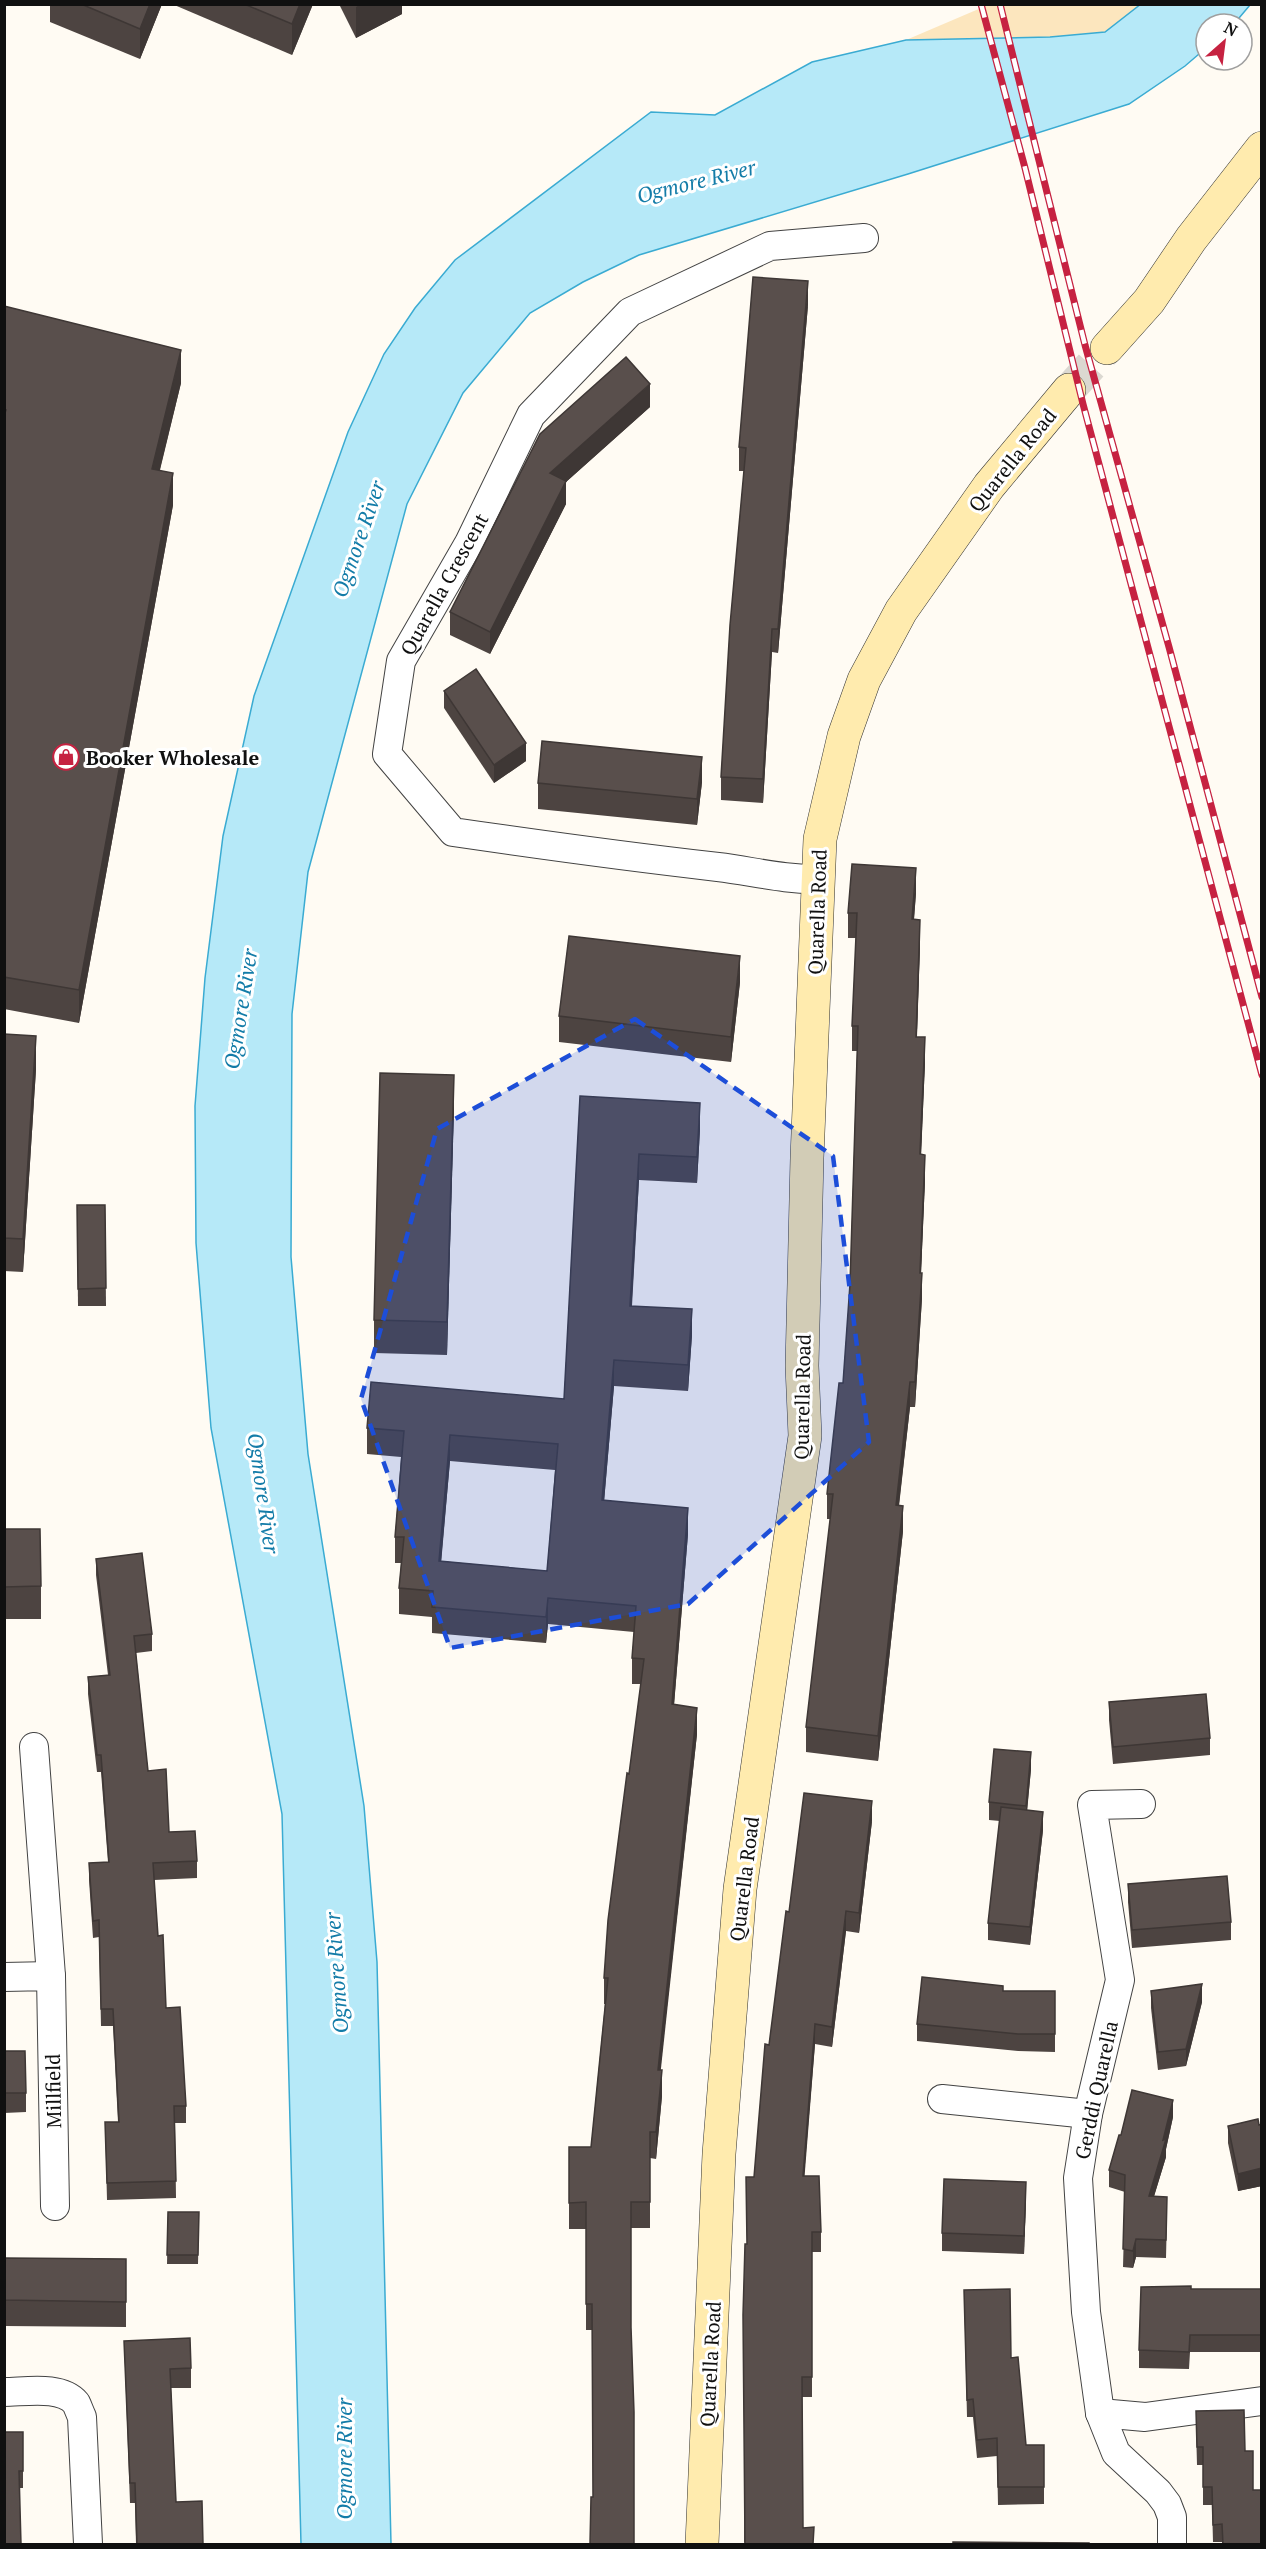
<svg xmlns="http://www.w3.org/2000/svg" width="1266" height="2549" viewBox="0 0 1266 2549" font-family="'PT Serif',serif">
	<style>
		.sand { fill: #fce6be }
		.water { fill: #b6e9f8; stroke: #3aabd2; stroke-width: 1.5 }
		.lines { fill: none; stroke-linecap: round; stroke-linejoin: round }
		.secondary-tunnel { stroke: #dbd8d1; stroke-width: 33; stroke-dasharray: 33 16; stroke-linecap: butt }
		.street-casing { stroke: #434343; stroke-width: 30 }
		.secondary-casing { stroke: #323232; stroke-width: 34 }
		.street { stroke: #fff; stroke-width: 28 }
		.secondary { stroke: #ffebae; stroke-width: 33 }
		.rail-casing { stroke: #c62241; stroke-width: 7 }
		.rail { stroke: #fff; stroke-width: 4.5; stroke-dasharray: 14; stroke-linecap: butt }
		.wall { fill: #4d4441; fill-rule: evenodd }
		.shaded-wall { fill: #3e3735 }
		.building { fill: #594f4c; stroke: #3e3735; stroke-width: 1.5; fill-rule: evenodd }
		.marked { fill: #1d4ed8; fill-opacity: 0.2; stroke: #1d4ed8; stroke-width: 4.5; stroke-dasharray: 12 8; stroke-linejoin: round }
		.labels { text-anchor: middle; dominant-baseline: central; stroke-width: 6; stroke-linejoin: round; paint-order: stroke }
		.street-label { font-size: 20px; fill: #101010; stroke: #fff }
		.poi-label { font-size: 20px; font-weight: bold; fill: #101010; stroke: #fff; text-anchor: start }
		.water-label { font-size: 21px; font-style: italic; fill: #137ca8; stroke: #fff }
	</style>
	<rect width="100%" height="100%" fill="#fffbf3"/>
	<path class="sand" d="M988,5h153l-36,27 -55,5 -144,3z"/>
	<path class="water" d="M1141,4l109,1 -16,19h-28v24l-21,18 -56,38 -221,70 -269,81 -56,27 -53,31 -67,80 -56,111 -99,368 -16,142 -1,243 17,197 56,352 13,156 14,582h-90l-19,-730 -71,-386 -15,-185 -1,-137 10,-128 18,-142 31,-140 94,-264 36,-78 31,-46 40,-48 196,-148 64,3 97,-53 94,-22 144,-3 55,-5z"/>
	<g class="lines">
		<path class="secondary-tunnel" d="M1069,390l38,-42"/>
		<g class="street-casing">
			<g id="street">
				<path d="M819,879c-34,1 -67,-8 -101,-12 -88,-10 -176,-22 -265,-35l-66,-78 14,-93 68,-118 62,-128 99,-103 140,-66 94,-8"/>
				<path d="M34,1747l17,229"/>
				<path d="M1141,1804l-49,1 28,175 -32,134 -10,64 8,134 14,101 16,40 42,39 9,12 5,13v27"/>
				<path d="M4,1977l47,-1 4,230"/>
				<path d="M942,2099l146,15"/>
				<path d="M4,2392c21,0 57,-7 72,11 2,4 4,10 6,14l6,127"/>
				<path d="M1100,2413l45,4 117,-16"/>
			</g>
		</g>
		<g class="secondary-casing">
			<g id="secondary">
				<path d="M1107,348l42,-47 42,-62 71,-91"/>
				<path d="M702,2544l17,-390 21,-265 65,-453 -3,-70 5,-208 13,-319 24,-103 20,-56 37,-69 88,-125 80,-96"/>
			</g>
		</g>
		<use href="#street" class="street"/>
		<use href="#secondary" class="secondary"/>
		<g class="rail-casing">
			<g id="rail">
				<path d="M981,4l44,164 58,236 179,671"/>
				<path d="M1000,4l85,341 84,302 93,350"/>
			</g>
		</g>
		<use href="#rail" class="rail"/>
	</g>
	<g class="wall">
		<path d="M50,4h112l-22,55 -90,-37z"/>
		<path d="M172,4h141l-21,51z"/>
		<path d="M339,4h63v10l-46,24z"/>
		<path d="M808,305l-30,348 -6,-1 -9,151 -42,-3v-23l23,-306h-5v-24z"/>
		<path d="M4,306l177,77 -21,87 13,35 -94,518 -75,-14z"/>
		<path d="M626,357l24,50 -84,75v22l-76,150 -40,-19v-23z"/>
		<path d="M444,691l82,70 -32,22 -50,-75z"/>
		<path d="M702,782l-5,43 -159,-16v-26z"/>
		<path d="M916,893l-2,26 6,26 -3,92 8,25 -4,93 4,25 -4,93 1,25 -7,109h-5l-11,99 4,25 -25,230 -72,-9v-25l25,-208h-4v-25l16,-111 7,-99 7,-233h-5v-25l4,-88h-8v-25z"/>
		<path d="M740,982l-9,80 -172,-20v-26z"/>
		<path d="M4,1034l32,35 -13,203 -19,-1z"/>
		<path d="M580,1096l120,33 -3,54 -58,-3 -7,126 60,29 -4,56 -74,-5 -10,115 84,33 -14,170 23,30 -37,336 2,26 -6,63 -6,-1v70h-19l-38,269 -1,-167h-6v-101h-17v-82h22l14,-143h-1v-26l37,-294h-9v-26l2,-26 -86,-8 -2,19 -114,-10v-16l-33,-3v-26l2,-25h-6v-26l6,-80 -34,-3v-26l197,-29zM450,1461l105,9 -8,101 -106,-10z"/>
		<path d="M454,1108l-7,247 -73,-2v-33z"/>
		<path d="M77,1205h28l1,101h-28z"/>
		<path d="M4,1529l37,57v33h-37z"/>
		<path d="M96,1559l56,75v17l-16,2 12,118 21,61 28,29v17l-43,2 4,56 8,72 20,98v17h-11l1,75 -69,2 -2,-78h13l-5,-96h-12l-2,-89 -6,1 -4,-58v-17l19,-1 -7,-90h-4l-9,-78v-17l20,-2 -12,-100z"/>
		<path d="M1109,1702l101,36v17l-97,9 -4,-44z"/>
		<path d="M1031,1769l-4,41 16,20 -13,115 -42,-5v-17l12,-102 -11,-1v-18z"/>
		<path d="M872,1821l-13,112 -13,-2 -14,116 -17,-3 -11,132 17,56v20h-9v145h-10l-58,147 3,-300 -1,-67h8l15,-132 20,-133z"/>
		<path d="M1128,1884l103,38v18l-99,8 -4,-46z"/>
		<path d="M1003,1991h52v61l-37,-1 -101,-10v-17z"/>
		<path d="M1151,1991l51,11 -16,64 -28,4 -7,-62z"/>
		<path d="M4,2051l22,42v19l-22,1z"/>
		<path d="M1173,2117l-7,32v8l-12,39 13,18 -1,44 -30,-1 -3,11 -10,-1 2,-75 -16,-5v-17l12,-35z"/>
		<path d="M1262,2124v62l-24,5 -10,-48v-17z"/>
		<path d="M1026,2199l-2,55 -82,-3v-18z"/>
		<path d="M168,2212h31l-1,52h-31z"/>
		<path d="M4,2258l122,1v68l-122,-1z"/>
		<path d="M1191,2289h71v63h-72l-1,17 -50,-1v-18z"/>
		<path d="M964,2290l47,68 15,87h18v59l-46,1 -1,-49 -20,2 -4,-41h-6z"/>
		<path d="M124,2341l67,27v20h-20l5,114 27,42h-67l-1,-41h-5z"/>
		<path d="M1196,2428l49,23 8,39 9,54h-40v-2h-9l-1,-37h-9v-40h-6z"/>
		<path d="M23,2432v56h-4l-15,56z"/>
	</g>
	<g class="shaded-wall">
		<path d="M150,4h12l-22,55v-30z"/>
		<path d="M300,4h13l-21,51v-31z"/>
		<path d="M361,4h41v10l-46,24v-31z"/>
		<path d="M808,281v24l-30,348v-24z"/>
		<path d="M181,350v33l-29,118v-32z"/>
		<path d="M650,384v23l-84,75v22l-76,150v-22l60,-159z"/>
		<path d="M173,473v32l-94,518v-33z"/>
		<path d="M772,629v23l-9,151v-24z"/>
		<path d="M526,743v18l-32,22v-18z"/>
		<path d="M702,757v25l-5,43v-26z"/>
		<path d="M916,868v25l-4,51v-25z"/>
		<path d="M920,920v25l-4,117v-25z"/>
		<path d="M740,956v26l-9,80v-25z"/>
		<path d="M36,1036v33l-13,203v-33z"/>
		<path d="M925,1037v25l-5,118v-26z"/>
		<path d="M454,1075v33l-7,247v-33z"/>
		<path d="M700,1103v26l-3,54v-26z"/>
		<path d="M639,1154v26l-9,152v-26z"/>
		<path d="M925,1155v25l-5,118v-25z"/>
		<path d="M922,1273v25l-7,109v-25z"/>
		<path d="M692,1309v26l-4,56v-26z"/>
		<path d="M614,1360v26l-12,140v-26z"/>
		<path d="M910,1382v25l-14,123v-25z"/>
		<path d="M450,1435v26l-11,126v-26z"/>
		<path d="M903,1506v25l-25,230v-25z"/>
		<path d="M688,1508v26l-16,196v-26z"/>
		<path d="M548,1598v26l-2,19v-26z"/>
		<path d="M697,1708v26l-39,362v-26z"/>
		<path d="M1031,1752v17l-5,54v-17z"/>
		<path d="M872,1801v20l-13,112v-20z"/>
		<path d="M1043,1812v18l-13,115v-18z"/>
		<path d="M846,1911v20l-14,116v-20z"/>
		<path d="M1202,1984v18l-16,64v-17z"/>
		<path d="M815,2024v20l-12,152v-20z"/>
		<path d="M662,2070v26l-6,63v-27z"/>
		<path d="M1173,2100v17l-7,32v8l-17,56v-17z"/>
		<path d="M1262,2168v18l-24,5v-17z"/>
		<path d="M1026,2182v17l-2,55v-18z"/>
		<path d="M1136,2239v18l-3,11v-17z"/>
	</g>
	<g class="building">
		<path d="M81,4h69l-10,25z"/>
		<path d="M244,4h56l-8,20z"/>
		<path d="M753,277l55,4 -30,348h-6l-9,150 -42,-2 9,-152 16,-177 -7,-1z"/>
		<path d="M4,306l177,44 -29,119 21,4 -94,517 -75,-13v-561l2,-6h-2z"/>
		<path d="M626,357l24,27 -100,89 16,8 -76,151 -40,-20 90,-178z"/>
		<path d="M476,669l50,74 -32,22 -50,-74z"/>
		<path d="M542,741l160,16 -5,42 -159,-16z"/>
		<path d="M852,864l64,4 -4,51 8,1 -4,117h9l-5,117 5,1 -5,118h2l-7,109h-5l-14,123 7,1 -25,230 -72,-9 27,-233h-6l12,-111h4l7,-99 8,-258h-6l5,-113h-9z"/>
		<path d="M569,936l171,20 -9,81 -172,-21z"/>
		<path d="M4,1034l32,2 -13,203 -19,-1z"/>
		<path d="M380,1073l74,2 -7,247 -73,-2z"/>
		<path d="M580,1096l120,7 -3,54 -58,-3 -9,152 62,3 -4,56 -74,-5 -12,140 86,8 -16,196 25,4 -39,362h4l-6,62h-6v70h-19v125l3,85v132h-44l1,-47h2l-1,-193h-6v-102l-17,1v-56h22l17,-169h-4l4,-58 19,-147 2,1 15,-115 -12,-1 4,-52 -88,-8 -2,19 -114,-10 1,-16 -34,-3 5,-51h-9l9,-106 -37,-3 4,-46 193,17zM450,1435l108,9 -11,127 -108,-10z"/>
		<path d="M77,1205h28l1,83 -28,1z"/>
		<path d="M4,1529h36l1,57 -37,1z"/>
		<path d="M142,1553l10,81 -18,2 14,135 18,-2 3,63 26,-1 2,30 -44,2 5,73 5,-1 3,73 14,-1 6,99h-12l2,75 -69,2 -2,-61h14l-6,-113h-12l-2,-89 -6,1 -4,-58 20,-1 -8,-107h-4l-9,-78 22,-2 -14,-116z"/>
		<path d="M1206,1694l4,44 -97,9 -4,-45z"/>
		<path d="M994,1749l37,3 -5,54 -37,-4z"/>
		<path d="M804,1793l68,8 -13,112 -13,-2 -14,116 -17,-3 -12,152h16l2,56h-9v145h-10l1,151 11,-1 -1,17h-68l-2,-229 2,-71h2l-1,-67h8l11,-133 4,1 17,-134 3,1z"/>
		<path d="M1001,1807l42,5 -13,115 -42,-4z"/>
		<path d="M1227,1876l4,46 -99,8 -4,-46z"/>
		<path d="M922,1977l81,9v5h52v43h-37l-101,-10z"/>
		<path d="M1202,1984l-16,65 -28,3 -7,-61z"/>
		<path d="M4,2051h21l1,42h-22z"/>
		<path d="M1132,2090l41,10 -10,40 3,-1 -17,57 18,1 -1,43 -30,-1 -3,12 -10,-2 2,-74 -16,-5 10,-35h2z"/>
		<path d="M1258,2119l1,6 3,-1v44l-24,6 -10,-48z"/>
		<path d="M944,2179l82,3 -2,54 -82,-3z"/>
		<path d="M168,2212h31l-1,43h-31z"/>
		<path d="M4,2258l122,1v43l-122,-2z"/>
		<path d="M1191,2286v3h71v46h-72l-1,17 -50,-2 2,-63z"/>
		<path d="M1010,2289l1,69 7,-1 8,88h18v42h-46l-1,-49 -20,2 -4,-41 -6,1 -3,-110z"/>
		<path d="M190,2338l1,30 -21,1 6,133 26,-1 1,43h-66l-2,-61h-5l-6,-142z"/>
		<path d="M1244,2410l1,41h8v39h9v54h-39l-1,-20 -9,1 -1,-38h-9v-40h-6l-1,-36z"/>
		<path d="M4,2432h19v39h-4l2,73h-17z"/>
		<path d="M953,2542l136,1v1h-136z"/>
	</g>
	<path class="marked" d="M635,1019l198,137 36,286 -181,162 -238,44 -89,-249 76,-270z"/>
	<defs>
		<g id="shop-ring" transform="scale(1.35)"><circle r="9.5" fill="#fff" stroke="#c62241" stroke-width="1.5"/><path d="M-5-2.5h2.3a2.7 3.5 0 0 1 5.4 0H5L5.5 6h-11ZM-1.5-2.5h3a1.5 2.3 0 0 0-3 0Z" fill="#c62241"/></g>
	</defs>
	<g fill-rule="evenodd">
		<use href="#shop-ring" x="66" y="757"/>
	</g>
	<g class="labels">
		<g class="street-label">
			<text transform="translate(1012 460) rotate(-51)">Quarella Road</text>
			<text transform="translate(444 584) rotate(-61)">Quarella Crescent</text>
			<text transform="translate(817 912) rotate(-88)">Quarella Road</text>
			<text transform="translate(802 1397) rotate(-89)">Quarella Road</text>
			<text transform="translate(744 1879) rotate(-83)">Quarella Road</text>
			<text transform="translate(1096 2090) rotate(-78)">Gerddi Quarella</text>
			<text transform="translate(53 2091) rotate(-91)">Millfield</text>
			<text transform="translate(710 2364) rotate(-87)">Quarella Road</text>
		</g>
		<g class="poi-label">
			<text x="86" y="757">Booker Wholesale</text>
		</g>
		<g class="water-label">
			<text transform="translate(696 181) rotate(-14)">Ogmore River</text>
			<text transform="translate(358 539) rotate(-71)">Ogmore River</text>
			<text transform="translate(240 1009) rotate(-81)">Ogmore River</text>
			<text transform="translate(264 1493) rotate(82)">Ogmore River</text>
			<text transform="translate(336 1973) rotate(-94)">Ogmore River</text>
			<text transform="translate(344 2459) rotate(-90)">Ogmore River</text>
		</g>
	</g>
	<rect width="1266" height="2549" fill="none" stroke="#101010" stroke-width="12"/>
	<g transform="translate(1224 42) rotate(28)"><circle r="28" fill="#ffffff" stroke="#9f9f9f" stroke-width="1.5"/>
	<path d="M0-4.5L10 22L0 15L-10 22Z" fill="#c62241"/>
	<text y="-9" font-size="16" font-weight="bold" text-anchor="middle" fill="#101010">N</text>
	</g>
</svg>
